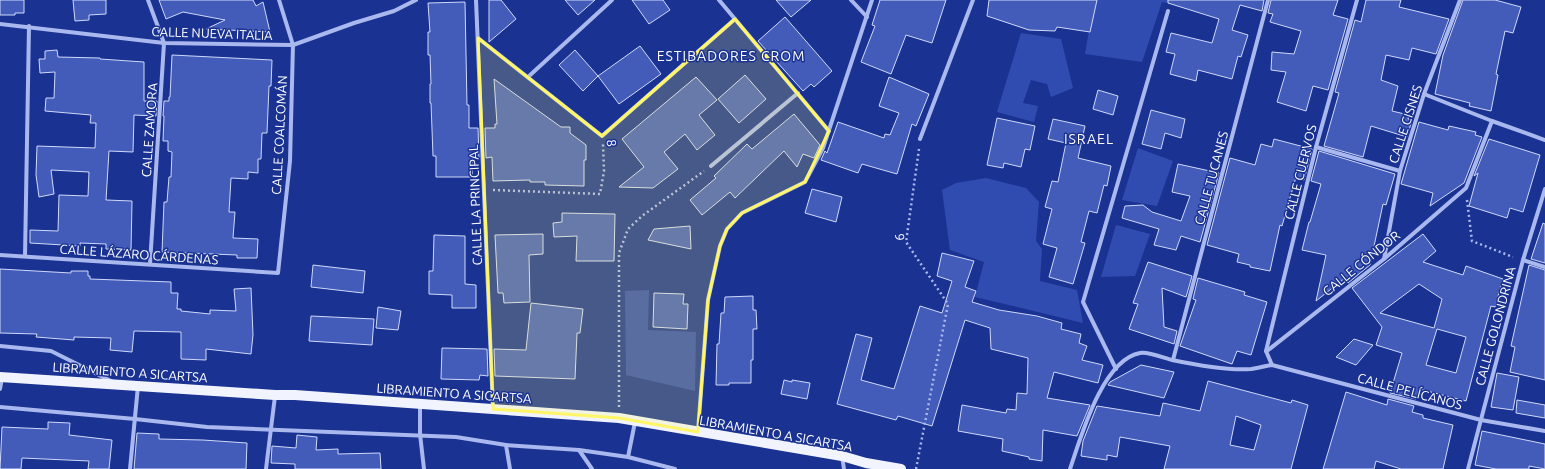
<svg xmlns="http://www.w3.org/2000/svg" width="1545" height="469" viewBox="0 0 1545 469" font-family="Ubuntu,sans-serif">
	<style>
		.green { fill: #314cb0 }
		.building { fill: #435cb9; stroke: #cfd9fa; fill-rule: evenodd }
		.lines { fill: none; stroke-linecap: round; stroke-linejoin: round }
		.path { stroke: #a9b8ef; stroke-width: 2.5; stroke-dasharray: 2 3; stroke-linecap: butt }
		.street { stroke: #a9b8ef; stroke-width: 4 }
		.primary { stroke: #f1f3ff; stroke-width: 10 }
		.marked { fill: #fff667; fill-opacity: 0.2; stroke: #fff667; stroke-width: 3; stroke-linejoin: round }
		.labels { text-anchor: middle; dominant-baseline: central; stroke-width: 3; stroke-linejoin: round; paint-order: stroke }
		.street-label { font-size: 13px; fill: #fff; stroke: #1a3291 }
		.neighbourhood-label { font-size: 14px; letter-spacing: 1px; fill: #fff; stroke: #1a3291 }
	</style>
	<rect width="100%" height="100%" fill="#1a3291"/>
	<g class="green">
		<path d="M1094,0h87l-3,5 -16,-3 -20,60 -57,-8z"/>
		<path d="M1021,33l40,6 12,49 -22,9 -4,-13 -16,-4 -8,23 15,3 -4,16 -37,-10z"/>
		<path d="M1138,148l35,13 -16,45 -35,-6z"/>
		<path d="M986,178l40,10 13,14 -3,39 6,8 -2,32 37,9 6,33 -108,-26 9,-35 -34,-12 -8,-60 14,-7z"/>
		<path d="M1116,225l34,9 -15,42 -34,1z"/>
		<path d="M649,290l-1,40 48,2 -1,59 -69,-16 -1,-84z"/>
	</g>
	<g class="building">
		<path d="M0,0h24v13h-9v2h-15z"/>
		<path d="M73,0h33v14l-17,1v5l-14,1z"/>
		<path d="M159,0h94l3,6 7,-4 7,30 -64,-3 19,-9 -42,-8 -17,7z"/>
		<path d="M489,0h12l15,19 -27,23z"/>
		<path d="M565,0h30l-17,15z"/>
		<path d="M632,0h31l7,10 -21,14z"/>
		<path d="M776,0h35l-20,17z"/>
		<path d="M880,0h66l-14,43 -26,-8 -15,39 -30,-12 14,-36 -3,-1z"/>
		<path d="M989,0h108l-7,32 -33,-5 -2,4 -26,-1 -42,-14z"/>
		<path d="M1168,0h96l-2,11 -22,-6 -8,25 16,5 -7,22 -3,-1 -6,23 -34,-9 -2,11 -26,-7 5,-20 -9,-2 5,-19 41,10 7,-24 -51,-16z"/>
		<path d="M1271,0h67l-5,15 15,4 -20,71 -15,-4 -7,25 -29,-9 9,-30 -15,-2 1,-18 22,2 7,-23 -31,-9 3,-8 -5,-1z"/>
		<path d="M1366,0h35l-2,7 50,12 -13,35 -24,-6 -3,12 -23,-5 -5,25 17,6 -6,25 17,4 -1,4 4,1 -5,17 -36,-11 -8,31 -39,-11 15,-53 -4,-1 20,-72 6,2z"/>
		<path d="M1463,0h32l26,7 -8,26 -8,-2 -9,43 2,1 -7,36 -22,-5 1,-3 -35,-9 8,-39z"/>
		<path d="M465,2l2,103h2v23h9l1,30h-6l-1,19h-36v-21h-3l-2,-53h-1v-19h1l-1,-29h-2v-23h2l-2,-29z"/>
		<path d="M785,17l47,54 -18,16 -3,-3 -8,7 -45,-50z"/>
		<path d="M640,46l21,28 -42,30 -21,-28z"/>
		<path d="M57,50l1,7 42,1v1l44,3v39h13l-1,15 -22,-1 -1,37 -24,-1 -3,49 26,1 -1,49 -25,-1v-5l-26,-1v3l-50,-3v-13l28,1 1,-36 29,1 1,-24 -38,-2 3,24 -15,3 -3,-22 1,-29 58,2 1,-25h-6l1,-8 -46,-4 1,-13h8l1,-26 -15,1 -1,-14h6v-8z"/>
		<path d="M575,50l23,26 -15,15 -24,-26z"/>
		<path d="M172,55l100,5 -1,26h-2l-2,47h-5l-1,26h-3v14l-10,-1v7l-17,-1 -2,34h6l-2,26 25,1 -1,19h-20v-3l-75,-3 2,-50h3l2,-25h2l1,-25 -4,-1v-10h-5l1,-25h-1l1,-15h5v-4h1z"/>
		<path d="M745,75l21,24 -27,24 -21,-24z"/>
		<path d="M696,77l21,23 -18,15 16,20 -18,15 -12,-16 -21,18 14,17 -25,19 -34,-1 25,-20 -22,-28z"/>
		<path d="M889,77l40,17 -13,32 -4,-2 -15,50 -35,-10 -4,9 -37,-13 4,-9 2,2 11,-31 46,16 1,-4 5,1 9,-22 -20,-7z"/>
		<path d="M494,79l67,48h9v6l16,12v15h-2v26l-39,-1v-3h-15v-2l-37,1 -1,-24 -6,1 -1,-30h10v-4h2z"/>
		<path d="M1098,90l20,6 -5,19 -20,-6z"/>
		<path d="M1151,110l34,9 -4,19 -16,-5 -4,16 -19,-5z"/>
		<path d="M794,114l26,31 -6,13 -11,-4 -6,13 -13,-16 -49,47 -5,-6 -28,23 -12,-15 26,-22 -2,-2 33,-32 5,5z"/>
		<path d="M997,118l38,8 -5,24 -5,-1 -4,18 -17,-4 -1,5 -16,-3z"/>
		<path d="M1053,119l32,7 -7,32 33,8 -4,20 -3,-1 -7,28 -8,-2 -8,31 4,1 -12,41 -24,-7 8,-29 -14,-4 9,-35 -7,-2 7,-26 6,1 8,-39 -18,-4z"/>
		<path d="M1419,122l29,8 1,-4 27,6 -1,3 7,2 -18,46 -34,23 3,-13 -32,-9z"/>
		<path d="M1274,139l38,10 -8,31 -8,-3 -14,49 -2,-1 -10,46 -20,-4v-2l-13,-3 2,-8 -32,-9 23,-87 25,7 6,-21 11,3z"/>
		<path d="M1489,139l51,16 -17,57 -13,-4 -3,10 -38,-12 9,-33 -4,3z"/>
		<path d="M1319,151l76,23 -9,31 -3,-1 -13,61 -22,18 -3,-5 -29,23 10,-46 -24,-5 7,-28h1l11,-38 -10,-3z"/>
		<path d="M1178,164l41,9 -19,69 -19,-6 -5,14 -22,-5 5,-16 -37,-11 3,-12 18,-1 9,7 29,9 9,-25 -18,-4z"/>
		<path d="M812,189l30,8 -6,25 -31,-9z"/>
		<path d="M562,213l53,1 -1,47h-38l1,-25 -23,1 -1,-14 9,-1z"/>
		<path d="M1543,223l2,1v39l-14,-4z"/>
		<path d="M690,226l1,23 -43,-9 6,-11z"/>
		<path d="M543,234v20l-14,1 1,47 -26,1 -1,-10h-5l-3,-58z"/>
		<path d="M1423,234l13,17 -13,11 40,13 3,-9 37,13 -8,28 -4,-1 -25,95 -47,-12 -3,10 -26,-6 12,-40 -26,-8 6,-18 -30,-39zM1419,284l23,15 -8,29 -54,-15zM1437,329l29,8 -10,36 -30,-8z"/>
		<path d="M434,235l31,1v48l11,1v23h-24v-13l-23,-1v-23h4z"/>
		<path d="M942,253l32,8 -9,26 11,4 -4,11 27,8 38,6 25,7 -1,6 20,5 -2,9 8,3 -5,14 21,5 -5,18 -44,-11 -7,26 43,7 -13,31 -34,-6 -1,31 -13,-2v-2l-27,-6 1,-12 -45,-8 4,-26 44,8 1,-4 9,1 1,-17 10,1 1,-36 -37,-9 -1,-21 -25,-8 -33,106 -34,-10 -2,4 -59,-16 19,-70 16,4 -11,42 33,9 26,-83 22,7 10,-32 -15,-5z"/>
		<path d="M1148,262l44,14 -6,21 -24,-9 2,39 13,4 -3,13 -45,-15 9,-25 -5,-1z"/>
		<path d="M313,265l52,6 -2,22 -52,-6z"/>
		<path d="M1529,265l16,5v110l-35,-8 5,-25 -4,-1z"/>
		<path d="M0,269l71,4v-2h17v5h2v3l81,3v11h7l-1,16h4v2l29,3v-4l26,1 -2,-22 17,-1 2,47 -2,19 -45,-5v11l-25,-1v-27l-47,-1 -2,21 -22,-2 1,-12 -37,-1v3l-38,-3 1,-3 -37,-1z"/>
		<path d="M1198,278l47,14 -1,3 23,7 -16,53 -14,-4 -5,13 -52,-18 16,-46 -3,-1z"/>
		<path d="M654,293l30,1 -1,10h5l-1,25 -34,-2z"/>
		<path d="M753,296v14h3l1,19h-4v31h-2v23h-22v2h-13l1,-41h2l2,-31h3l1,-16z"/>
		<path d="M531,303l52,6 -3,24h-3l-2,46 -80,-3 -1,-27 32,1z"/>
		<path d="M378,307l23,4 -3,19 -22,-2z"/>
		<path d="M311,316l63,3 -2,26 -63,-4z"/>
		<path d="M1354,339l19,6 -17,20 -20,-8z"/>
		<path d="M442,348l45,1 1,27 -8,-1 -1,5 -38,-1z"/>
		<path d="M1141,365l33,7 -10,26 -56,-13 2,-3z"/>
		<path d="M1497,373l22,4 -6,33 -22,-3z"/>
		<path d="M784,380l8,2v-2l18,3 -3,16 -26,-5z"/>
		<path d="M1208,381l83,22 1,-3 16,5 -17,64h-127l6,-23 -50,-9 -3,20 -10,-2v5l-26,-4 2,-15 14,-35 63,10 3,-13 37,8zM1236,416l25,9 -7,25 -24,-5z"/>
		<path d="M1346,392l41,13 1,-6 26,7 -2,6 11,3v3l30,7 -10,44h-42l-25,-8 -2,8h-51z"/>
		<path d="M1517,400l28,5v13l-29,-5z"/>
		<path d="M48,422l22,1 -1,12 43,5 -3,29h-21l1,-8 -67,-3 -1,11h-21l2,-42 46,2z"/>
		<path d="M1482,431l63,13v25l-16,-3v3h-33l-21,-4z"/>
		<path d="M137,433l22,1v5l44,1 44,3 -1,26h-112z"/>
		<path d="M297,435l20,2 -1,13 22,-1v5l42,-1 1,16h-86v-5l-24,-1 1,-17 24,2z"/>
	</g>
	<g class="lines">
		<g class="path">
			<path d="M493,190l107,4 4,-23 -1,-27"/>
			<path d="M1467,200l5,41 41,16"/>
			<path d="M619,407v-154l9,-24 14,-13 62,-45"/>
			<path d="M916,469l32,-165 -42,-62 13,-93"/>
		</g>
		<g class="street">
			<path d="M148,0l16,43 -14,221"/>
			<path d="M476,0l17,409"/>
			<path d="M719,0l110,131"/>
			<path d="M851,0l16,17"/>
			<path d="M0,24l164,19 129,2 61,-22 40,-12 22,-11"/>
			<path d="M478,38l124,98 133,-117"/>
			<path d="M528,77l84,-77"/>
			<path d="M1424,94l68,27 53,19"/>
			<path d="M920,139l53,-139"/>
			<path d="M1316,147l84,24"/>
			<path d="M711,166l87,-73"/>
			<path d="M0,255l278,18 12,-112 3,-116 -14,-45"/>
			<path d="M25,256l4,-230"/>
			<path d="M1384,259l16,-88 24,-77 36,-94"/>
			<path d="M1523,260l22,7"/>
			<path d="M0,346l51,5 60,30"/>
			<path d="M1266,351l50,-204 41,-147"/>
			<path d="M1267,351l117,-92 82,-71 26,-67"/>
			<path d="M1173,360l95,-360"/>
			<path d="M1272,365l209,55 64,11"/>
			<path d="M1116,369l-33,-67 85,-291"/>
			<path d="M0,389l2,-11"/>
			<path d="M420,404v30l4,35"/>
			<path d="M0,407l135,12 72,8 249,10 50,8 73,5 49,7 47,12"/>
			<path d="M698,431l10,-131 12,-54 7,-17 15,-16 63,-31 18,-34 49,-148"/>
			<path d="M506,445l4,24"/>
			<path d="M579,450l13,19"/>
			<path d="M842,456l2,13"/>
			<path d="M628,457l7,-35"/>
			<path d="M130,469l8,-83"/>
			<path d="M266,469l9,-73"/>
			<path d="M1070,469c11,-32 32,-109 70,-116 7,-2 24,5 32,7 24,5 55,11 79,9 7,-1 14,-3 21,-4l-6,-14"/>
			<path d="M1468,469l55,-209 22,-71"/>
		</g>
		<path class="primary" d="M0,377l275,18h20l324,23 223,38 24,7 35,6"/>
	</g>
	<path class="marked" d="M735,19l94,112 -24,51 -63,31 -15,16 -7,17 -12,54 -10,132 -79,-14 -126,-9 -15,-371 124,98z"/>
	<g class="labels">
		<g class="street-label">
			<text transform="translate(212 33) rotate(2)">CALLE NUEVA ITALIA</text>
			<text transform="translate(1405 124) rotate(-72)">CALLE CISNES</text>
			<text transform="translate(149 130) rotate(-86)">CALLE ZAMORA</text>
			<text transform="translate(279 135) rotate(-87)">CALLE COALCOMÁN</text>
			<text transform="translate(612 143) rotate(83)">8</text>
			<text transform="translate(1300 172) rotate(-76)">CALLE CUERVOS</text>
			<text transform="translate(1211 178) rotate(-75)">CALLE TUCANES</text>
			<text transform="translate(475 205) rotate(-92)">CALLE LA PRINCIPAL</text>
			<text transform="translate(899 237) rotate(-93)">6</text>
			<text transform="translate(139 254) rotate(4)">CALLE LÁZARO CÁRDENAS</text>
			<text transform="translate(1361 263) rotate(-39)">CALLE CÓNDOR</text>
			<text transform="translate(1495 326) rotate(-75)">CALLE GOLONDRINA</text>
			<text transform="translate(130 372) rotate(4)">LIBRAMIENTO A SICARTSA</text>
			<text transform="translate(1410 391) rotate(15)">CALLE PELÍCANOS</text>
			<text transform="translate(454 393) rotate(4)">LIBRAMIENTO A SICARTSA</text>
			<text transform="translate(776 433) rotate(10)">LIBRAMIENTO A SICARTSA</text>
		</g>
		<g class="neighbourhood-label">
			<text x="731" y="56">ESTIBADORES CROM</text>
			<text x="1089" y="139">ISRAEL</text>
		</g>
	</g>
</svg>
